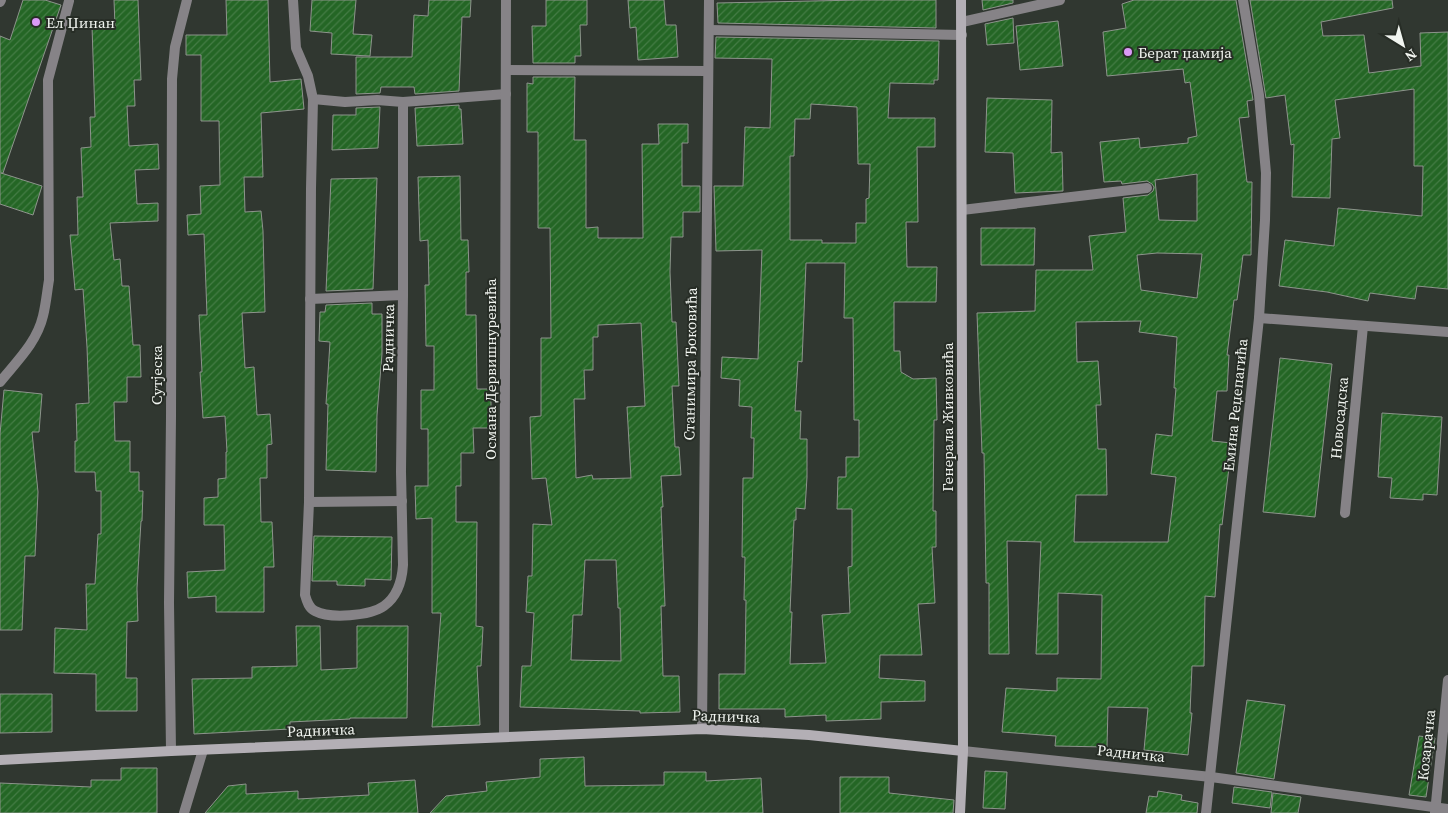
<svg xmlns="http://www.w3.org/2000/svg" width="1448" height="813" viewBox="0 0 1448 813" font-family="'Source Serif 4',serif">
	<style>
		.building { fill: url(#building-hatch); stroke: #8d948c; fill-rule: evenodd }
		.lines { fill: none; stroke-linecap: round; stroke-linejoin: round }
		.street { stroke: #868387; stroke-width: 10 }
		.secondary { stroke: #b3afb5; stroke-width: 10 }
		.poi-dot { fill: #da9af6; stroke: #272d26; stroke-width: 2 }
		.labels { text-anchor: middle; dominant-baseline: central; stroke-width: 4; stroke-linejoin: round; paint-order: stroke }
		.poi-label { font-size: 15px; fill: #f1f5f0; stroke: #272d26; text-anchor: start }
		.street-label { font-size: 15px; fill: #f1f5f0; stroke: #272d26 }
	</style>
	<defs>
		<pattern id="building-hatch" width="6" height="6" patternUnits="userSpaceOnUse" patternTransform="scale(1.25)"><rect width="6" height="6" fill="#246625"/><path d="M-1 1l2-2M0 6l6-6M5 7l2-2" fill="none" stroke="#447c45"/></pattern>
	</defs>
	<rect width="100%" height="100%" fill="#303730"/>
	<g class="building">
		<path d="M23,0h22l16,5 -58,168h-2l41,13 -9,29 -33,-11v-168l10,4z"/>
		<path d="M114,0h24l3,80h-7l1,26h-8l2,40 29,-2 1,25 -24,1 2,34 21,-1v18l-48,2 4,37 6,-1 2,27h7l4,59h7l1,32h-14v25h-13l1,39h15v31h9v19h4l-1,30h-1l-4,67 1,33 -11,1 -1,56h11v33h-41v-37l-42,-1 1,-45 32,2 -1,-46h9l3,-50h3v-43h-5l-1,-19h-20v-31h2l-1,-37 13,-1 -2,-56 -4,-58 -8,1 -5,-55h8l-1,-38h6l-2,-49 10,-1 -1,-30h5l-3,-91h23z"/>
		<path d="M226,0h42l2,82 31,-3 3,30 -43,4 2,64h-19l1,35 16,-1 2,20 2,81 -23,1 3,55 9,-1 3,48 13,-1 2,30 -5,1v33h-7l1,44h11l2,45h-10v45h-48v-16l-28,2 -1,-26 38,-2 -1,-45h-20v-27l14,-1v-18l8,-1v-26h1l-2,-36 -22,2 -3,-46h2l-3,-57h8l-3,-81 -16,1 -1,-20 14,-1 -1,-28 20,-1 -1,-64h-18v-66h-15v-20h41z"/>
		<path d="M312,0h44l-3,34 19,1 -2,21 -39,-2 1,-21 -22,-2z"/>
		<path d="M429,0h42l-1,17h-8l-3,74 -44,3 -1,-7h-33l-1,6 -24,1v-37h56l2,-42 14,1z"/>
		<path d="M546,0h41v25h-7l1,31h-6v7h-42l-1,-37h14z"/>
		<path d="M628,0h36l2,25h10l2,32 -40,3 -2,-33 -6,1z"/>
		<path d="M860,0h76v28l-218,-5 -1,-20z"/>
		<path d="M982,0h31v3l-30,7z"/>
		<path d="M1134,0h102l17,100 -6,1 2,16 -10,1 8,64h5l-1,73h-8l-6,45h-3l-7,55h2l-2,36h-10l-5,50 20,2 -10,82 -2,-1 -5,73 -10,-1 -1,70h-12l-2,47h2l-4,42 -44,-5 4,-42 -40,-1 -1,40 -52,-1 1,-10 -54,-4 4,-44 51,3v-13l44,1 1,-84 -44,-2v61h-22l5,-112 -34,-1 2,113h-20v-71h-3l-2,-130h-2l-5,-140 58,-2 1,-41h57l-4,-34 37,-4 -3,-34 25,-3 5,-4 1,-4 -2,-3 -5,-3 -25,3 -1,-3 -17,1 -4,-40 39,-4 1,10 48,-5v-5l9,-2 -7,-54 -5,1 -2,-14 -76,7 -4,-44 23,-4 -4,-24zM1197,174v47l-38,-1 -4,-40zM1157,253l45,1 -5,44 -56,-8 -4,-35zM1141,321l-2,11 38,5 -3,51h2l-4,48 -16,-2 -5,40 25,3 -8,65h-94l2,-47h31l-1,-46h-8l-2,-44h5l-3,-44 -21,1 -1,-40z"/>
		<path d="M1250,0h142l1,8 -72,14 2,14 41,-1 5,38 52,-7 -1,-33 28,-1v257l-31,-3 -2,13 -45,-6 -2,8 -41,-9 -48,-6 6,-46 49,6 4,-38 84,8 1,-50h-9v-77l-79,11 5,38 -8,1 -2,59 -38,-1 2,-53 -3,1 -6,-50 -19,3z"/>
		<path d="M1013,18l1,25 -27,2 -2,-21z"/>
		<path d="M1058,21l5,45 -43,4 -4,-44z"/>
		<path d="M716,37l223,4 -1,39h-4v4l-44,-1 -2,35h47v29h-18l1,75h-12l1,45h30l-1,35h-42v49h6l1,21 12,7 23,-1 1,42h-3l-1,91h3v36h-4l3,56 -17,1 4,51h-42l-1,23 46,3v20l-44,1v17l-55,2v-6l-41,2v-8h-66v-35h26l1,-74h-2l1,-43h-3l1,-79h10l1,-40h-3l1,-31 -13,-1 1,-26 -19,-2 1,-21 36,2 4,-109 -46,1 -2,-65h29l2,-59 25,1 2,-69 -57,-1zM811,104l46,3 1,57h12l-1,34 -3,1v24h-10v20h-34v-3h-32v-84h4l1,-37h15zM806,263h39l-1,55h9l1,102h5v37h-13v20h-8l-1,32h15v57l-4,1 2,46 -28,2 4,48 -36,1 2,-52h-2l4,-92h2v-12l9,1 2,-32v-38h-7l1,-28h-6l3,-50 4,1z"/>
		<path d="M533,77h42l-1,63h12v88l12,-1v11h45l-1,-94h17l-1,-20h30v19h-6v43h18v26h-17v25h-12l-1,35 2,50h4l3,64h-7l3,61h4l2,28 -20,1 2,31h-2l4,99h-4l2,70h16l1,36 -40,1v-2l-120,-4 2,-41h9l3,-53 -8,-1 2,-36h4l1,-52 19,1 -6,-47 -14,1 -2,-62 11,-1v-78h10l-1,-110h-12v-96h-11v-49l6,1zM641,323l4,83 -18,1 4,71 -38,1 -1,-4 -16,3 -2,-79h11l-1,-29h9v-33h5v-12zM585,560h31l2,48h2l1,53 -50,-1 2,-45h9z"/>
		<path d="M987,98l65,2 -1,53 11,-1 1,39 -48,2 -2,-40 -28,-1z"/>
		<path d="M459,105v4h2l2,35 -46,2 -2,-38z"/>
		<path d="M380,107l-2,41 -46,2 1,-35h23v-7z"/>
		<path d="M460,176l1,64h7l1,32h-3v43h10l1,74h14v39h-18l1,25h-13v33h-5v36h21l-1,104 7,1 -2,39h-4l3,59 -48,2 9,-114h-9v-95l-16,1 -1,-33h13v-57h-7v-39h13v-44h-8l-1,-61h4l-1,-45 -8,1 -2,-64z"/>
		<path d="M377,178l-4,111 -47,2 5,-112z"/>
		<path d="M981,228h54l-1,37h-53z"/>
		<path d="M372,303v11h10v40l-5,61 -1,57 -50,-2 2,-66h-2l4,-62 -11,-1 1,-29h5l1,-7z"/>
		<path d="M1280,358l52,6 -17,153 -52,-5z"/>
		<path d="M4,390l38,4 -3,38h-7l6,60 -3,64h-10l-3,74h-22v-196z"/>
		<path d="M1382,413l60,4 -5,78 -14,-1v6l-33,-2 2,-20 -14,-1z"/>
		<path d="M314,536l78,1 -1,43 -26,-1v7l-28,-1v-4h-25z"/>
		<path d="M296,626h24l1,44 36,-2v-42h51l-1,92h-57v1l-60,3v7l-96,5 -2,-55 60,-1v-11l45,-1z"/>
		<path d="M0,694h52v38l-52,1z"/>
		<path d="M1247,700l38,5 -11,74 -38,-6z"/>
		<path d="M1419,736l16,2 -9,59 -17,-2z"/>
		<path d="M584,757l1,29 79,-1v-13h42v9l55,-3 2,35h-333l16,-17 41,-5 -1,-9 54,-5v-18z"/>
		<path d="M121,768h36v45h-157v-30l91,4v-7h30z"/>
		<path d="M985,771l22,1 -2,37 -22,-1z"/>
		<path d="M840,777h49v16l65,7 -1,13h-113z"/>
		<path d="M415,780l3,33h-213l23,-27 18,-2v10l52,-3v8l71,-4 -1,-12z"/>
		<path d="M1234,787l38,5 -2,16 -38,-5z"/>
		<path d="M1158,791l24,4 -1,5 17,3 -1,10h-51l3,-17 8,1z"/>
		<path d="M1273,793l28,4 -3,16h-27z"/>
	</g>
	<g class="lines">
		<g class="street">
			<path d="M293,0l3,48 12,28 5,23 32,3 32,-2 26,2v193l-2,177 2,93c-1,16 -5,31 -19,41 -14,10 -54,13 -69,5 -6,-3 -8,-9 -10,-16l4,-93"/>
			<path d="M0,2l1,-2"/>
			<path d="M962,22l98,-22"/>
			<path d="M709,30l253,5"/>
			<path d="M506,70l202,1"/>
			<path d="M313,99l-2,89 -2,314 93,-1"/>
			<path d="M403,102l103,-8"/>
			<path d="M962,210l185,-22"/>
			<path d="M310,299l93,-4"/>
			<path d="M1259,318l189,14"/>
			<path d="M0,382c17,-21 37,-40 43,-66 3,-12 4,-24 6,-36l-1,-200 21,-79"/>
			<path d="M1345,513l18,-187"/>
			<path d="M702,729l7,-729"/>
			<path d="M504,737l2,-737"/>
			<path d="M171,751l-2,-148 2,-186 1,-338 3,-32 12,-47"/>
			<path d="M963,751l248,26 237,32"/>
			<path d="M184,813l19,-63"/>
			<path d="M1206,813l53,-495 6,-98 1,-47 -7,-78 -16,-95"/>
			<path d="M1435,813l13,-133"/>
		</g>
		<g class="secondary">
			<path d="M0,760l171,-9 531,-22 107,6 154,16"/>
			<path d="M960,813l3,-62 -2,-751"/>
		</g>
	</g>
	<g class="poi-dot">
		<circle cx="36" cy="22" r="5"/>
		<circle cx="1128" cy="52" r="5"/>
	</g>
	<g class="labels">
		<g class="poi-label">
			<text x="46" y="22">Ел Џинан</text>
			<text x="1138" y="52">Берат џамија</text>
		</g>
		<g class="street-label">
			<text transform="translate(388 338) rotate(-89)">Радничка</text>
			<text transform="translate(690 364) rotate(-89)">Станимира Ђоковића</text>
			<text transform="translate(490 369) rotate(-90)">Османа Дервишнуревића</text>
			<text transform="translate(156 375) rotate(-90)">Сутјеска</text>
			<text transform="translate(1235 405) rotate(-84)">Емина Реџепагића</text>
			<text transform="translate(947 417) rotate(-90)">Генерала Живковића</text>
			<text transform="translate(1339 418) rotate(-85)">Новосадска</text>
			<text transform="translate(726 716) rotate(2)">Радничка</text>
			<text transform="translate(321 730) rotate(-2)">Радничка</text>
			<text transform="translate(1426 745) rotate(-84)">Козарачка</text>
			<text transform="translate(1131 753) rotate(6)">Радничка</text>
		</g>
	</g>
	<g transform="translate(1403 45) rotate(143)" stroke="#272d26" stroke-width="4" paint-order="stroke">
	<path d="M0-4L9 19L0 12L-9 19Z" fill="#f1f5f0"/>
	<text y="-8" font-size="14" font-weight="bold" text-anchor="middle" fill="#f1f5f0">N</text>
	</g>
</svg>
